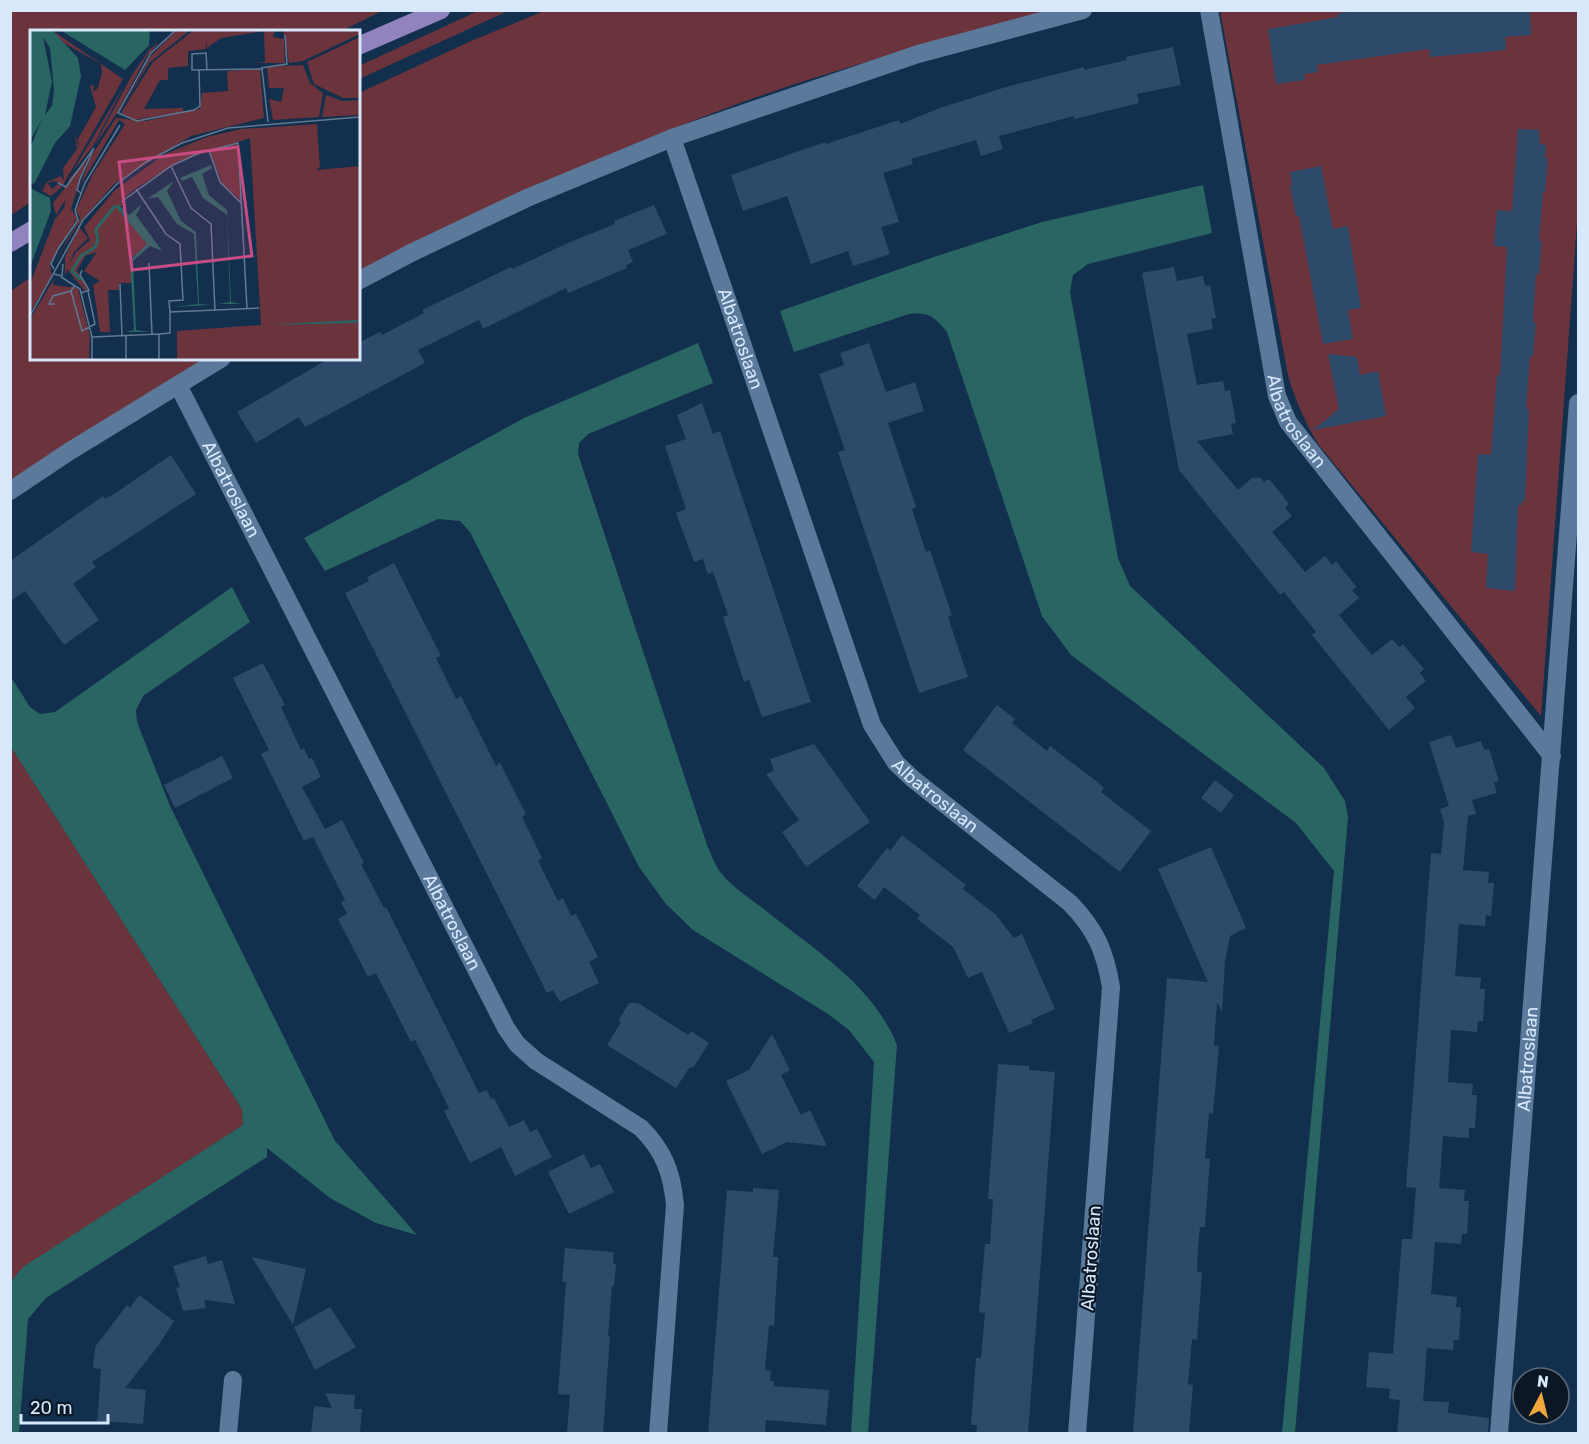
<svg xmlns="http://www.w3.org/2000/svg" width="1589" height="1444" viewBox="0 0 1589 1444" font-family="Rubik,sans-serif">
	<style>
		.green { fill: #6b333c }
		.water { fill: #296663 }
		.building { fill: #2d4a6a }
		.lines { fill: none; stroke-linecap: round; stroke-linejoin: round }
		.minor { stroke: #5a799b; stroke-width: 18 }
		.major { stroke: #9283bf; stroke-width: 18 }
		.labels { text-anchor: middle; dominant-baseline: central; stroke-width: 4.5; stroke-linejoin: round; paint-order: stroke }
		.street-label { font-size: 18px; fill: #d7e8fb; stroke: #0b1724 }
		.inset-river { fill: none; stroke: #296663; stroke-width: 3 }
		.inset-road { fill: none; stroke: #617993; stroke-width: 1.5 }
		.view { fill: #c74c83; fill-opacity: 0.15; stroke: #c74c83; stroke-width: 3 }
		.inset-edge { fill: none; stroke: #d7e8fb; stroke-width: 3 }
	</style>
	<rect width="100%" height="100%" fill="#122f4d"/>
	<g class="green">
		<path d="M11,10h371v1l-41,20 -309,1 -1,170 -20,13z"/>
		<path d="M478,11h30l-149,68v-13z"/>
		<path d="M544,11h509c-130,34 -261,68 -385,120 -104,44 -207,95 -309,142v-180l112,-52z"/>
		<path d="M1220,11h358v199l-37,506 -223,-272c-13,-22 -23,-44 -30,-69z"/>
		<path d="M31,277l1,81 175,1 -196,127v-195z"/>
		<path d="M11,747l231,362 1,16 -219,142 -13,14z"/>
	</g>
	<g class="water">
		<path d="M1203,185l9,48 -124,31 -15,11 -3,17 48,266 12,28 194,182 21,33 3,16 -53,616h-13l52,-562 -38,-48 -225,-168 -29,-39 -95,-284c-13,-15 -17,-20 -38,-18l-115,38 -14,-41 154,-54 108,-35z"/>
		<path d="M698,343l15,40 -125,51 -9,9 -1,11 130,394c4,8 7,18 13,25 13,16 33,28 49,41 48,38 104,73 127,131l-29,388h-17l23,-371 -25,-32 -21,-16 -135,-84 -27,-26 -27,-37 -169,-335 -10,-11 -22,-2 -113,52 -21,-33 220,-120z"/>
		<path d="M232,587l18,35 -107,74 -7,14 1,12 33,84 165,335 82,94 -41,-12 -46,-25 -63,-50v9l-221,141 -18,21 -9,114h-8v-152l12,-14 220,-142 -1,-16 -231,-362v-70l19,30 10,7 15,-2z"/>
	</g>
	<g class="building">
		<path d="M1359,10h171l1,25 -26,2 1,13 -76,7 -1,-8 -112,16 1,7 -14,2 1,6 -29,4 -8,-55 70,-12 -1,-3z"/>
		<path d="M1173,47l8,38 -44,9 2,9 -65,16v-3l-75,20 4,13 -22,7 -5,-16 -65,19 2,5 -30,9 16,49 -18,5 9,27 -37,12 -5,-15 -37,13 -24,-68 -44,15 -12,-36 94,-33 1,2 73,-24 1,4 40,-16 66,-21 78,-20v3l43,-10 -1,-3z"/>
		<path d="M1518,129l21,1 1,14 6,1 -1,14 3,-1 -3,34h-2l-4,49h3l-3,34 -3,-1 -3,48 3,1 -3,33h-3l-4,53h3l-4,92h-3v4h-4l-3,86 -29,-3 2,-34 -17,-2 7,-98 13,1 6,-80h3l7,-128 -13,-1 3,-36 15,1z"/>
		<path d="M1321,166l12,63 15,-3 13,82 -13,2 5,29 -30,5 -24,-128h-3l-6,-30 2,-1 -2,-13z"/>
		<path d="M654,205l13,29 -39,16 5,12 -7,3 1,3 -59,25 -2,-5 -83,41 -4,-9 -61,30 7,13 -120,64 -6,-10 -43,26 -19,-31 93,-54h28v-15l22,-11 2,3 42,-22 -2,-3 89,-43 1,2 56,-26 47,-19 -1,-3z"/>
		<path d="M1174,267l3,14 26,-5 2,10 5,-1 6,33 -5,1 2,10 -26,5 10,51 26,-4 2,10 5,-1 6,33 -5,1 2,10 -36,7 41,49 14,-12h9l3,4 5,-3 10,12 10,13 -4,4 7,8 -20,16 33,40 20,-16 7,9 4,-4 10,13 11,13 -5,3 7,8 -20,17 33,40 20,-16 7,8 4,-3 21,25 -4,4 6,8 -20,16 9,11 -26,22 -77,-95 4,-3 -32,-40 -4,3 -101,-125 -37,-197z"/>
		<path d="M869,343l17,49 29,-10 9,29 -36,12 28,84 -4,2 7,22 7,21 4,-2 22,65 -4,2 20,60 -49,16 -81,-241 7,-2 -26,-76 25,-9 -4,-12z"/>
		<path d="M1328,354l29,3 3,18 18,-4 8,45 -73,14 26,-21z"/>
		<path d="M702,403l11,31 7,-3 91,271 -49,15 -13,-37 -5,2 -12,-37 -9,-28 5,-2 -15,-43 -5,2 -5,-15 -9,3 -18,-49 10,-4 -21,-63 21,-7 -9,-24z"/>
		<path d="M171,455l25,39 -104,68 4,5 -23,17 26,36 -35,25 -39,-54 -15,10v-40l93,-65 2,3 9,-5z"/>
		<path d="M394,563l47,93 -5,2 20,41 5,-3 35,70 4,-3 26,51 -4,3 20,41 -4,3 20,40 5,-3 8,18 5,-2 22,43 -9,5 10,21 -39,19 -7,-12 -6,3 -202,-400 24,-12 -2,-4z"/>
		<path d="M263,663l22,42 -4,2 20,43 3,-2 5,11 3,-1 9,19 -19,10 23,42 17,-9 22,43 -3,1 23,44 2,-1 93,186 8,-3 4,9 3,-1 15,29 15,-7 6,12 7,-3 15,28 -37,19 -14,-29 -31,16 -26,-52 5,-3 -34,-68 -4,2 -35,-69 -8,4 -30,-58 9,-5 -6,-12 4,-2 -32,-63 -9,4 -43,-87 8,-4 -36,-72z"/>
		<path d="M997,705l18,14 -3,4 35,28 3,-5 45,34 9,8 -3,4 50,39 -31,41 -157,-122z"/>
		<path d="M1451,735l5,13 25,-7 3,9 5,-1 10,32 -5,1 3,11 -25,7 4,14 -8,2 -5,54 26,2 -1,11h6l-3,33 -5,-1 -1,11 -26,-2 -4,52 26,2 -1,11h5l-2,32h-5l-1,11 -26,-2 -3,52 25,2 -1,11h5l-2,33h-6v10l-26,-2 -4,52 26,2 -1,11h5l-2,33h-5l-1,10 -26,-2 -4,52 26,3 -1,10h5l-2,33h-5l-1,10 -26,-2 -4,53 26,1 -1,11 41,5 -1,16h-91l3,-34 -11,-1 1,-10 -24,-2 3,-35 24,2 9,-115h10l4,-51 -10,-1 25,-334 10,1 3,-31 -4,-14 9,-3 -20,-64z"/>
		<path d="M814,744l56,78 -64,45 -24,-35 17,-12 -33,-46 8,-3 -4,-12z"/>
		<path d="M222,756l11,22 -58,30 -11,-23z"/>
		<path d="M1215,780l19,15 -13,18 -20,-15z"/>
		<path d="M902,835l64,50 -3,4 33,26 18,23 8,-4 33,75 -24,11 2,3 -24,10 -27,-61 -14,6 -15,-31 -36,-28 3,-4 -36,-28 -9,13 -18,-14 30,-38 3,3z"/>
		<path d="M1211,847l35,81 -16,8 -5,25 -3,51 -5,-10 -3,43 5,1 -6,68 -4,-1 -2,23 -2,22 5,1 -5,68h-5l-2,22 -1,23h5l-5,68 -5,-1 -2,23 -2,22 5,1 -4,49h-56l34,-456 41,4 -50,-113z"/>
		<path d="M629,1003h9l50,32 3,-4 18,12 -16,25 -3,-1 -14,21 -69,-43 14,-23 -3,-1z"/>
		<path d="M772,1034l18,36 -9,5 20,40 9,-5 17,36 -40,-4 -25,12 -36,-73 23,-11z"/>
		<path d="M998,1064l31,2v4l26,2 -27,362h-52l1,-9h-6l5,-67h5l2,-23 2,-22 -6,-1 6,-68h5l3,-45h-5z"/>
		<path d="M584,1154l7,14 9,-4 14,28 -45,22 -21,-42z"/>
		<path d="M753,1188l26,2 -6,67h5l-2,34 -2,35 -5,-1 -4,45 6,1 -1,10h4v5l55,4 -3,35 -60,-5 -1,14h-57l19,-244 26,2z"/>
		<path d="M565,1248l49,4 -1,12h3l-2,22h-2l-4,50h2l-7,98h-36l3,-39 -12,-1 8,-112h-4z"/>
		<path d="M206,1256l2,8 14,-4 13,44 -31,-4 2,8 -23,3 -7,-23 4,-1 -7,-21z"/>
		<path d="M252,1257l54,12 -13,56z"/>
		<path d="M139,1295l35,26 -16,25 -33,42 21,2 -3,34 -44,-3 -2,3 4,-55 -8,-1 2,-21 32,-42 3,3z"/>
		<path d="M330,1307l26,40 -41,23 -21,-43z"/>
		<path d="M325,1393l30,2 -1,14h8l-2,25h-49l3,-28 18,2z"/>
	</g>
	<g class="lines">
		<g class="minor">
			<path id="s1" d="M1209,10l68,386 11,26 264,334"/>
			<path id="s2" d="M672,138l200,587 24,38 17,16 157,124c26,27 35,48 41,84l-34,447"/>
			<path d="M358,281l53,-28 116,-55 145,-60 246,-84 165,-44"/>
			<path id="s3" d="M178,385l328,643 11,16 19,17 105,67c23,23 31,45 34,77l-17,229"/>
			<path d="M10,491l60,-40 152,-93"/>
			<path d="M228,1434l5,-54"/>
			<path id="s4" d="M1499,1434l79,-1031"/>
		</g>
		<g class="major">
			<path d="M358,46l83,-36"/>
			<path d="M10,243l22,-13"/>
		</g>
	</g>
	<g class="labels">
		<g class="street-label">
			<text stroke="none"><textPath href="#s2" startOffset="212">Albatroslaan</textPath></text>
			<text stroke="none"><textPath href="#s1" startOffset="423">Albatroslaan</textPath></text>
			<text stroke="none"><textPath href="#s3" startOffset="117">Albatroslaan</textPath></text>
			<text stroke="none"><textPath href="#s2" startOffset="716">Albatroslaan</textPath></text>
			<text stroke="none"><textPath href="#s3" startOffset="603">Albatroslaan</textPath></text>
			<text stroke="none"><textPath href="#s4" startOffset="376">Albatroslaan</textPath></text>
			<text transform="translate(1091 1258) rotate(-86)">Albatroslaan</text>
		</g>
	</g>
	<g transform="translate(30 30)">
		<rect width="330" height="330" fill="#122f4d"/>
		<path d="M147,0h13l-41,33 -24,42 25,-48zM164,0h81l-2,7 11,2 1,24h-31l11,-1 -1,-31 -43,7 -14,10 -1,-8v9l-18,2v15l-20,2v12h-8l-16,29 39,-1v4l-49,8 -13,-7 32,-51zM253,0h77v4l-57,27 -14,2zM23,1l70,48 -60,106 -9,-4 -6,2 4,6 6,-5 4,3 -11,9 -9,-5 5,-9 14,-6 3,4 -1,-12 14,-19 -2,-15 5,16 -2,-11 18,-32 -6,-21 4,-1 -1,7 5,-4 4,-16 -1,-8 -44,-25zM330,7v61h-17l-29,-14 -7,-22zM129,12l-14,17 -28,54 -23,33 38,-71 18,-26zM273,35l7,18 13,10 -4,24 -46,3 -4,-21 12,3 3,-14h-15l-2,-21zM230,39l4,49 -73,18 -77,48 -37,42 -24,39 27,-47 -4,-8 17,-36 32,-50 -6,-4 -39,66 10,-28 26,-40 30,3 54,-12 2,-16 26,-2 -1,-20zM94,56l-31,60 -20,25 5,-9zM296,65l16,6 18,-1v15l-38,2zM287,94l3,43 -4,3 44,-4v194h-183v-29l84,-6 -11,-187 -71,23 -47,30 -12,11 4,2 -3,3 -5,-2 32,39 -17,14 1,25h-13v7h-11l2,42h-10l-7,-47 7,-4 -16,-10 13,-19 -12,4 -8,15 11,18 -4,1 -17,-21 9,-17 14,-12 -6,-13 31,-37 50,-36 42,-17 34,-8zM208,114l3,57 -19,-18 -12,-33zM57,129l-16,50 6,9 -27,46 2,12 -22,37v-29l25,-65 9,-11 5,-29zM38,154l-1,13 -11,18 -3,-12zM49,197l9,11 -14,14 -9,24v-19zM24,249l-1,6 25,3 12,48 -1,24h-59v-41z" fill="#6b333c"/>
		<path d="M0,0l23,1 25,27 3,18 -11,50 -15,17 -21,41 -4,-2v-34l12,-29 -12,22zM13,7l7,11 4,42 -2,16 -7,9 7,-33zM30,0h90l-1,15 -24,25zM181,135l1,3 -10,6 7,21 18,15 4,92 10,2h-23l12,-2 -3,-87 -24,-17 -11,-21 -10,4 -2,-3zM144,151l-7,10 14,30 15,11 3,72 12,1 -38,2 25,-3 -4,-70 -17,-10 -19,-27 -11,2zM0,158l20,10 1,13 -21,56zM88,174l11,11 13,-11 -6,11 26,36 -12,-5 -17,15 3,69 13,2h-23l8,-2 -4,-70 17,-16 -32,-38zM330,290l-5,3 -87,2 48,-3z" fill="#296663" fill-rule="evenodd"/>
		<path class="inset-river" d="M51,250l-9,-9 9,-15 14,-9 3,-7 -2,-11 19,-23"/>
		<path class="inset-road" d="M146,0l-25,23 -33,60 19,8 57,-11 6,-4 -1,-36M231,38l26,-4 -2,-29M177,39l-1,-16 -14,1v16l70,-1 6,53M179,120l11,32 22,22M141,136l20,42 20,16 4,86M28,153l8,4 28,-39 -14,31 -3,11 4,3M106,159l30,45 14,10 3,56 -14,1 1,11M91,172l50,-36 28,-13 39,-10 9,165M119,233l3,71M24,239l-3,-5 7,-15 20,-29 -3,-10 10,-27 35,-58M24,244l8,2 1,-12M31,247l19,12 12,48v23M90,254l2,52M41,261l11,40 13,-7 -7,-33M51,263l8,-3 -9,-15 2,-5M25,274h-6l4,-8 18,-5 4,-6M0,286l53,-96 34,-36 29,-22 36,-19 46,-15 132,-11M129,304l11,-1v-21l89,-4M96,306v24M62,307l67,-3v26"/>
		<path class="view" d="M208,117l14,109 -120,14 -13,-108z"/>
		<rect width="330" height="330" class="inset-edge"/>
	</g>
	<rect width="1589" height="1444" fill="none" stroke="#d7e8fb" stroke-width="24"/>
	<g transform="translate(1541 1396) rotate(7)"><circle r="28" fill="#0b1724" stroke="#5d6b7a" stroke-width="1.5"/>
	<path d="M0-4.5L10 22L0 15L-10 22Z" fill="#f0a63f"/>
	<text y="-9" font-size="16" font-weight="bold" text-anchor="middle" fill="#d7e8fb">N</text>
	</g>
	<path d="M21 1414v9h87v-9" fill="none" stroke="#d7e8fb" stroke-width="3"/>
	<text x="30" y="1414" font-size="18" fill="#d7e8fb" stroke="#0b1724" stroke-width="4.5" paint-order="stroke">20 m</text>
</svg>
